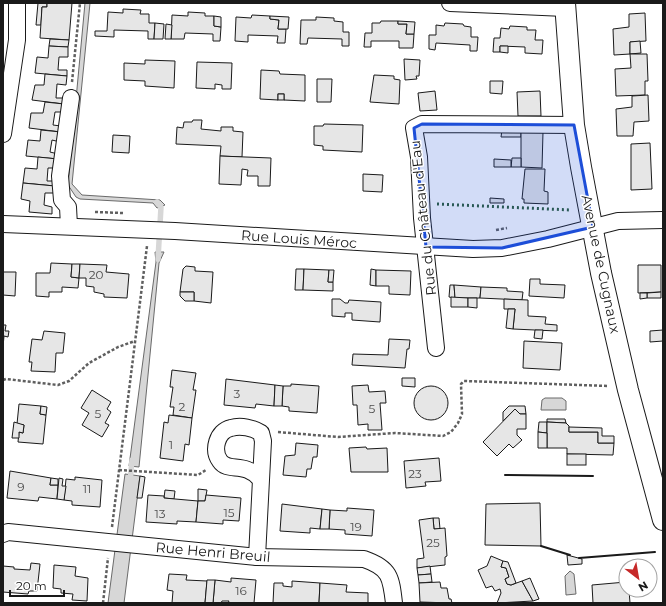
<svg xmlns="http://www.w3.org/2000/svg" width="666" height="606" viewBox="0 0 666 606" font-family="Montserrat,sans-serif">
	<style>
		.water { fill: #d7d7d7; stroke: #6a6a6a }
		.lines { fill: none; stroke-linecap: round; stroke-linejoin: round }
		.stream { stroke: #d7d7d7; stroke-width: 5.5 }
		.building { fill: #e6e6e6; stroke: #1a1a1a }
		.minor-casing { stroke: #1a1a1a; stroke-width: 18 }
		.tertiary-casing { stroke: #1a1a1a; stroke-width: 22 }
		.path { stroke: #5f5f5f; stroke-width: 2.5; stroke-dasharray: 3 2; stroke-linecap: butt }
		.minor { stroke: #fff; stroke-width: 16 }
		.tertiary { stroke: #fff; stroke-width: 20 }
		.path-bridge { stroke: #5f5f5f; stroke-width: 2.5; stroke-dasharray: 3 2; stroke-linecap: butt }
		.hedge { stroke: #2b5a34; stroke-width: 3; stroke-dasharray: 2 3; stroke-linecap: butt }
		.wall { stroke: #1a1a1a; stroke-width: 2 }
		.marked { fill: #1d4ed8; fill-opacity: 0.2; stroke: #1d4ed8; stroke-width: 3; stroke-linejoin: round }
		.labels { text-anchor: middle; dominant-baseline: central; stroke-width: 3; stroke-linejoin: round; paint-order: stroke }
		.number-label { font-size: 12px; fill: #4d4d4d }
		.street-label { font-size: 14px; fill: #1a1a1a; stroke: #fff }
	</style>
	<rect width="100%" height="100%" fill="#fff"/>
	<g class="water">
		<path d="M85,3h5l-18,181 10,11 78,5 5,5 -8,3 -4,-5 -73,-4 -4,-2 -8,-12z"/>
		<path d="M155,252h9l-5,11 -20,204 -10,-1 27,-204z"/>
		<path d="M545,398h17l4,3v9h-25l1,-10z"/>
		<path d="M125,474l15,2 -16,127h-16z"/>
		<path d="M570,571l4,3 2,20 -10,1 -1,-19z"/>
	</g>
	<g class="lines">
		<g class="stream">
			<path d="M157,202l4,5 -3,52"/>
			<path d="M130,482l2,-22"/>
		</g>
	</g>
	<g class="building">
		<path d="M38,3h9v4h-5l-1,18h-5z"/>
		<path d="M47,3h25l-3,37 -29,-2 2,-31h5z"/>
		<path d="M123,9l18,1 -1,4h9v9h6l-1,16h-6v-8l-34,-1v7l-19,-1v-5h12l1,-19 15,1z"/>
		<path d="M188,12l17,1v3h9v10l7,1 -1,14h-7v-7l-28,-1 -1,6h-13l1,-24 16,1z"/>
		<path d="M645,13l1,28 -16,1v12l-16,1 -1,-26 16,-2v-13z"/>
		<path d="M252,15l18,1v3l9,1 -1,9h8l-1,14h-8l1,-7 -30,-1v7l-13,-1 1,-24 15,1z"/>
		<path d="M214,16l7,1v10l-7,-1z"/>
		<path d="M270,16l19,1 -1,12h-10l1,-9 -9,-1z"/>
		<path d="M316,17l18,1v3l9,1v10h6v14h-7v-7l-34,-1 -1,6h-7l1,-24h15z"/>
		<path d="M381,21h17v3h9l-1,10h8l-1,14h-14v-7h-28v6h-7l1,-14h7v-10h8z"/>
		<path d="M398,21l17,1 -1,12h-8l1,-10h-9z"/>
		<path d="M155,23l9,1 -1,15h-9z"/>
		<path d="M445,23l18,1 1,2 7,1v10h7l-1,14h-7v-6l-34,-2 -1,7 -6,-1v-14h7v-10l8,1z"/>
		<path d="M166,24l6,1 -1,14h-6z"/>
		<path d="M510,26l17,1v3h9l-1,10h8l-1,14 -17,-1v-6l-25,-1v6h-7l1,-14h6l1,-10 8,1z"/>
		<path d="M50,39l19,1 -1,7 -19,-1z"/>
		<path d="M640,41l1,12 -11,1v-12z"/>
		<path d="M49,46l19,1v10h-9l-1,13h9v6l-32,-3 2,-16 11,1z"/>
		<path d="M500,46h8v7l-8,-1z"/>
		<path d="M630,54h17l1,27h-3v14l-29,1 -1,-27 16,-1z"/>
		<path d="M404,59l16,1 -1,16h-3l1,3 -12,1z"/>
		<path d="M145,60l30,1 -1,27 -29,-2v-5l-21,-1v-17l21,1z"/>
		<path d="M197,62l35,1 -1,26h-9v-4l-7,-1v5l-19,-1z"/>
		<path d="M261,70l18,1 1,3 25,1v26l-21,-1v-6h-6v6l-18,-1z"/>
		<path d="M45,74l22,2 -1,9 -9,-1 -1,14h8v6l-32,-4 3,-15h9z"/>
		<path d="M374,75l20,1v3l6,1 -1,24 -29,-2z"/>
		<path d="M317,79h15l-1,23h-14z"/>
		<path d="M490,81h13l-1,13 -12,-1z"/>
		<path d="M435,91l2,19 -17,1 -2,-18z"/>
		<path d="M540,91l1,25h-23l-1,-24z"/>
		<rect x="278" y="94" width="6" height="6"/>
		<path d="M648,95l1,26 -15,1 -1,14h-16l-1,-27 16,-2v-11z"/>
		<path d="M45,102l19,2 -1,8h-8l-2,13 8,1v6l-32,-4 2,-15h12z"/>
		<path d="M193,120h9l-1,9 20,2v-4h12v4l10,1 -1,25 -22,-1 1,-10 -45,-2 1,-17 6,1 1,-6h8z"/>
		<path d="M324,124l39,1 -1,27 -39,-2v-4l-9,-1v-19h9z"/>
		<path d="M41,130l20,2 -1,10 -8,-2 -2,12 8,2v5l-32,-3 2,-16 12,1z"/>
		<path d="M502,130l19,1v6h-20z"/>
		<path d="M521,131l22,1 -1,36 -21,-1z"/>
		<path d="M113,135l17,1 -1,17 -17,-1z"/>
		<path d="M650,143l2,46 -21,1v-46z"/>
		<path d="M220,156l51,2 -1,28h-12v-10h-11l1,-6 -6,-1 -1,16 -22,-1z"/>
		<path d="M38,157l20,2 -1,9h-9l-1,13h8v5l-32,-3 2,-15 12,1z"/>
		<path d="M512,158h9v9h-10z"/>
		<path d="M494,159l17,1v7h-17z"/>
		<path d="M525,169h20l-1,22 4,1v12l-24,-1v-4h-2z"/>
		<path d="M363,174l20,1 -1,17 -19,-1z"/>
		<path d="M23,183l32,3 -1,7h-9l-1,12 8,2v7l-23,-2 1,-11 -9,-2z"/>
		<path d="M490,198l14,1v4h-14z"/>
		<path d="M51,263l21,1 -1,13 8,1 -1,10 -16,-1v5h-13v5l-13,-1v-23h14z"/>
		<path d="M72,264h8l-1,14 -8,-1z"/>
		<path d="M80,264l27,1 -1,7 23,2 -2,24 -23,-1v-3l-10,-2v-5l-8,-1v-8h-7z"/>
		<path d="M638,265h23v27l-23,1z"/>
		<path d="M186,266l9,1v4l18,1 -2,31 -17,-2v-9h-14l3,-23z"/>
		<path d="M296,269h8l-1,21h-8z"/>
		<path d="M304,269l25,1 -1,12h5v9l-30,-1z"/>
		<path d="M371,269l5,1v16l-6,-1z"/>
		<path d="M329,270h5l-1,12h-5z"/>
		<path d="M376,270l35,1 -1,24 -21,-1v-8h-13z"/>
		<path d="M3,272h13l-1,24 -12,-1z"/>
		<path d="M530,279h10v5l25,1 -1,13 -35,-2z"/>
		<path d="M450,285h4l1,13 -6,-1z"/>
		<path d="M454,285l27,2 -1,11h-25z"/>
		<path d="M481,287l26,1v3l16,1 -1,8 -42,-2z"/>
		<path d="M180,292h14v9h-9l-5,-5z"/>
		<path d="M661,292v6h-14v-5z"/>
		<path d="M640,293h7v5l-7,1z"/>
		<path d="M451,297l17,1v9h-17z"/>
		<path d="M468,298h9v10l-9,-1z"/>
		<path d="M332,299h8l5,4h3l1,-3 32,2 -1,20 -28,-2v-7h-7v4l-13,-1z"/>
		<path d="M504,299l24,1v16l18,1 -1,7 12,1v6l-44,-2 2,-20h-11z"/>
		<path d="M508,309h7l-2,20 -7,-1z"/>
		<path d="M3,325h3l-1,6h4l-1,6 -4,-1 -1,11z"/>
		<path d="M535,330h8l-1,9 -8,-1z"/>
		<path d="M663,330v11l-13,1v-11z"/>
		<path d="M44,331l21,2 -2,20h-7l-1,19 -24,-1 1,-9h-3l3,-23 10,1z"/>
		<path d="M389,339l21,1 -1,9h-2l-2,19 -53,-3 1,-11 35,1z"/>
		<path d="M524,341l38,2 -2,27 -37,-2z"/>
		<path d="M172,370l24,3 -3,17h3l-4,28 -19,-3 1,-8h-4l3,-20h-3z"/>
		<path d="M402,378h13v9l-13,-1z"/>
		<path d="M226,379l49,6 -1,21 -18,-2 -1,4 -31,-3z"/>
		<path d="M291,384l28,2 -2,27 -28,-2v-4l-7,-1 1,-20h8z"/>
		<path d="M275,385l8,1 -1,20h-8z"/>
		<path d="M368,385l1,7 16,-1 1,12h-6l2,27h-14v-6l-10,1 -1,-20h-4l-1,-19z"/>
		<circle cx="431" cy="403" r="17"/>
		<path d="M92,390l19,12 -4,7 4,3 -6,11 4,2 -7,12 -20,-12 7,-12 -8,-5z"/>
		<path d="M19,404l22,2 -1,8 6,1 -3,29 -25,-2 1,-10 4,1 1,-8 -7,-1z"/>
		<path d="M41,406l6,1 -1,8 -6,-1z"/>
		<path d="M509,406h16l1,8h-6l-5,-5 -12,12v-9z"/>
		<path d="M515,409l5,5h6v15h-9v6l5,5 -9,8 -4,-4 -12,12 -14,-14z"/>
		<path d="M169,415l23,3 -3,27 -4,-1 -2,17 -23,-3 4,-36 4,1z"/>
		<path d="M547,419h18l1,4 -19,-1z"/>
		<path d="M14,422l10,3 -1,8 -4,-1v6h-7z"/>
		<path d="M539,422h8v11l-9,-1z"/>
		<path d="M547,422l19,1 3,3v6h29v11h16l-1,12 -46,-1v-6h-20z"/>
		<path d="M569,427l33,1v8h12v7h-16v-11h-29z"/>
		<path d="M538,432l9,1v15h-9z"/>
		<path d="M296,443l22,2 -1,12h-4l-2,12h-4l-1,8 -23,-2 2,-19 10,-1z"/>
		<path d="M366,447l1,2 20,-1 1,24h-37l-2,-24z"/>
		<rect x="567" y="454" width="19" height="11"/>
		<path d="M439,458l2,23 -16,1 1,4 -20,2 -2,-27z"/>
		<path d="M10,471l41,7 -1,7h8l-1,14 -18,-2 -1,4 -31,-3z"/>
		<path d="M140,476l5,1 -3,21h-5z"/>
		<path d="M75,477l27,3 -2,27 -28,-2v-4l-8,-1 2,-21 9,1z"/>
		<path d="M51,478l7,1v6h-8z"/>
		<path d="M59,478l4,1 -1,7h4l-2,14 -7,-1z"/>
		<path d="M198,489l9,1 -2,11h-7z"/>
		<path d="M165,490l10,1 -1,8 -10,-1z"/>
		<path d="M148,495l16,1v2l34,3 -2,21 -19,-1v3l-31,-2z"/>
		<path d="M206,495l35,3 -2,23 -16,-1v4l-27,-2 2,-21h7z"/>
		<path d="M540,503l1,43 -56,-1 1,-41z"/>
		<path d="M282,504l40,5 -2,20 -10,-1v5l-30,-2z"/>
		<path d="M347,508l27,2 -2,26 -27,-2v-4l-16,-1 1,-19 17,1z"/>
		<path d="M322,509l8,1 -1,19h-9z"/>
		<path d="M433,518h6l1,11h-6z"/>
		<path d="M433,518l1,11 11,-1 2,28 -2,1v8l-28,3v-9l7,-1 -5,-38z"/>
		<path d="M567,555l15,4v5l-14,1z"/>
		<path d="M491,556l12,5 -2,6 5,1 3,9 -4,2 2,5 4,1 11,-4 11,20 -36,2 4,-10 -1,-4 -5,2 -3,-5 -6,2 -8,-18 9,-4z"/>
		<path d="M503,561l5,1 8,21 -5,2 -4,-1 -2,-5 4,-2 -3,-9 -5,-1z"/>
		<path d="M31,563l9,1 -3,27h-8l-1,3 -25,-2v-26l11,1v2l16,1z"/>
		<path d="M54,565l22,2 -1,9 13,2 -1,23 -15,-1 1,-6 -12,-1v-4l-8,-1z"/>
		<path d="M430,566l1,8 -13,1 -1,-7z"/>
		<path d="M169,574l18,1 -1,5 21,1 -2,22h-33l1,-12 -6,-1z"/>
		<path d="M431,574l1,8 -13,1 -1,-8z"/>
		<path d="M231,578l25,2 -2,23h-26l1,-2h-7l-1,2h-8l2,-23 16,2z"/>
		<path d="M530,578l9,21 -6,2 -11,-20z"/>
		<path d="M207,580h8l-2,23h-8z"/>
		<path d="M292,581l28,2 -1,20h-46l1,-20h9v3l9,1z"/>
		<path d="M440,582l1,6h6l2,11h2l1,4 -32,-1 -1,-19z"/>
		<path d="M626,582v8h3l1,13h-37l-1,-18z"/>
		<path d="M320,583l27,2 -1,7 22,1v10h-49z"/>
	</g>
	<g class="lines">
		<g class="minor-casing">
			<g id="minor">
				<path d="M450,3l115,5"/>
				<path d="M3,134l14,-94v-37"/>
				<path d="M3,224l172,7 298,18 29,-1 46,-9 70,-18 45,-1"/>
				<path d="M69,226l-1,-19 -6,-7 -2,-24 11,-78"/>
				<path d="M436,348l-14,-130 -3,-61 -5,-29 8,-4 152,1"/>
				<path d="M3,534l5,-2 249,25 107,2c26,9 27,18 30,44"/>
				<path d="M257,557l6,-116 -2,-8c-8,-5 -20,-8 -30,-5 -14,3 -19,22 -11,33 8,12 25,0 40,18"/>
			</g>
		</g>
		<g class="tertiary-casing">
			<path id="tertiary" d="M565,3l9,122 7,42 20,106 27,117 35,130"/>
		</g>
		<g class="path">
			<path d="M72,82l8,-79"/>
			<path d="M496,230l11,-2"/>
			<path d="M3,380l3,-1 52,6 11,-4 20,-18 29,-16 17,-6"/>
			<path d="M278,432l60,5 57,-4 48,3 8,-4 7,-9 4,-9 -1,-30 3,-3 145,5"/>
			<path d="M119,470l79,5 8,-5"/>
			<path d="M112,527l35,-281"/>
			<path d="M103,603l5,-45"/>
		</g>
		<use href="#minor" class="minor"/>
		<use href="#tertiary" class="tertiary"/>
		<path class="path-bridge" d="M95,212l28,1"/>
		<path class="hedge" d="M437,204l134,6"/>
		<g class="wall">
			<path d="M505,475l88,1"/>
			<path d="M541,546l29,9"/>
			<path d="M579,558l76,-6"/>
		</g>
	</g>
	<path class="marked" d="M422,124l152,1 19,102 -91,21 -76,-1 -12,-119z"/>
	<g class="labels">
		<g class="number-label">
			<text x="96" y="274">20</text>
			<text x="237" y="393">3</text>
			<text x="182" y="406">2</text>
			<text x="372" y="408">5</text>
			<text x="98" y="413">5</text>
			<text x="171" y="444">1</text>
			<text x="415" y="473">23</text>
			<text x="21" y="486">9</text>
			<text x="87" y="488">11</text>
			<text x="229" y="512">15</text>
			<text x="160" y="513">13</text>
			<text x="356" y="526">19</text>
			<text x="433" y="542">25</text>
			<text x="241" y="590">16</text>
		</g>
		<g class="street-label">
			<text transform="translate(423 218) rotate(-96)">Rue du Château d'Eau</text>
			<text transform="translate(299 239) rotate(4)">Rue Louis Méroc</text>
			<text transform="translate(601 264) rotate(78)">Avenue de Cugnaux</text>
			<text transform="translate(213 552) rotate(5)">Rue Henri Breuil</text>
		</g>
	</g>
	<rect width="666" height="606" fill="none" stroke="#1a1a1a" stroke-width="8"/>
	<g transform="translate(638 578) rotate(149)"><circle r="19" fill="#ffffff" stroke="#a3a3a3"/>
	<path d="M0-3L7 15L0 10L-7 15Z" fill="#c62828"/>
	<text y="-6" font-size="11" font-weight="bold" text-anchor="middle" fill="#1a1a1a">N</text>
	</g>
	<path d="M10 590v6h54v-6" fill="none" stroke="#1a1a1a" stroke-width="2"/>
	<text x="16" y="590" font-size="12" fill="#1a1a1a" stroke="#ffffff" stroke-width="3" paint-order="stroke">20 m</text>
</svg>
